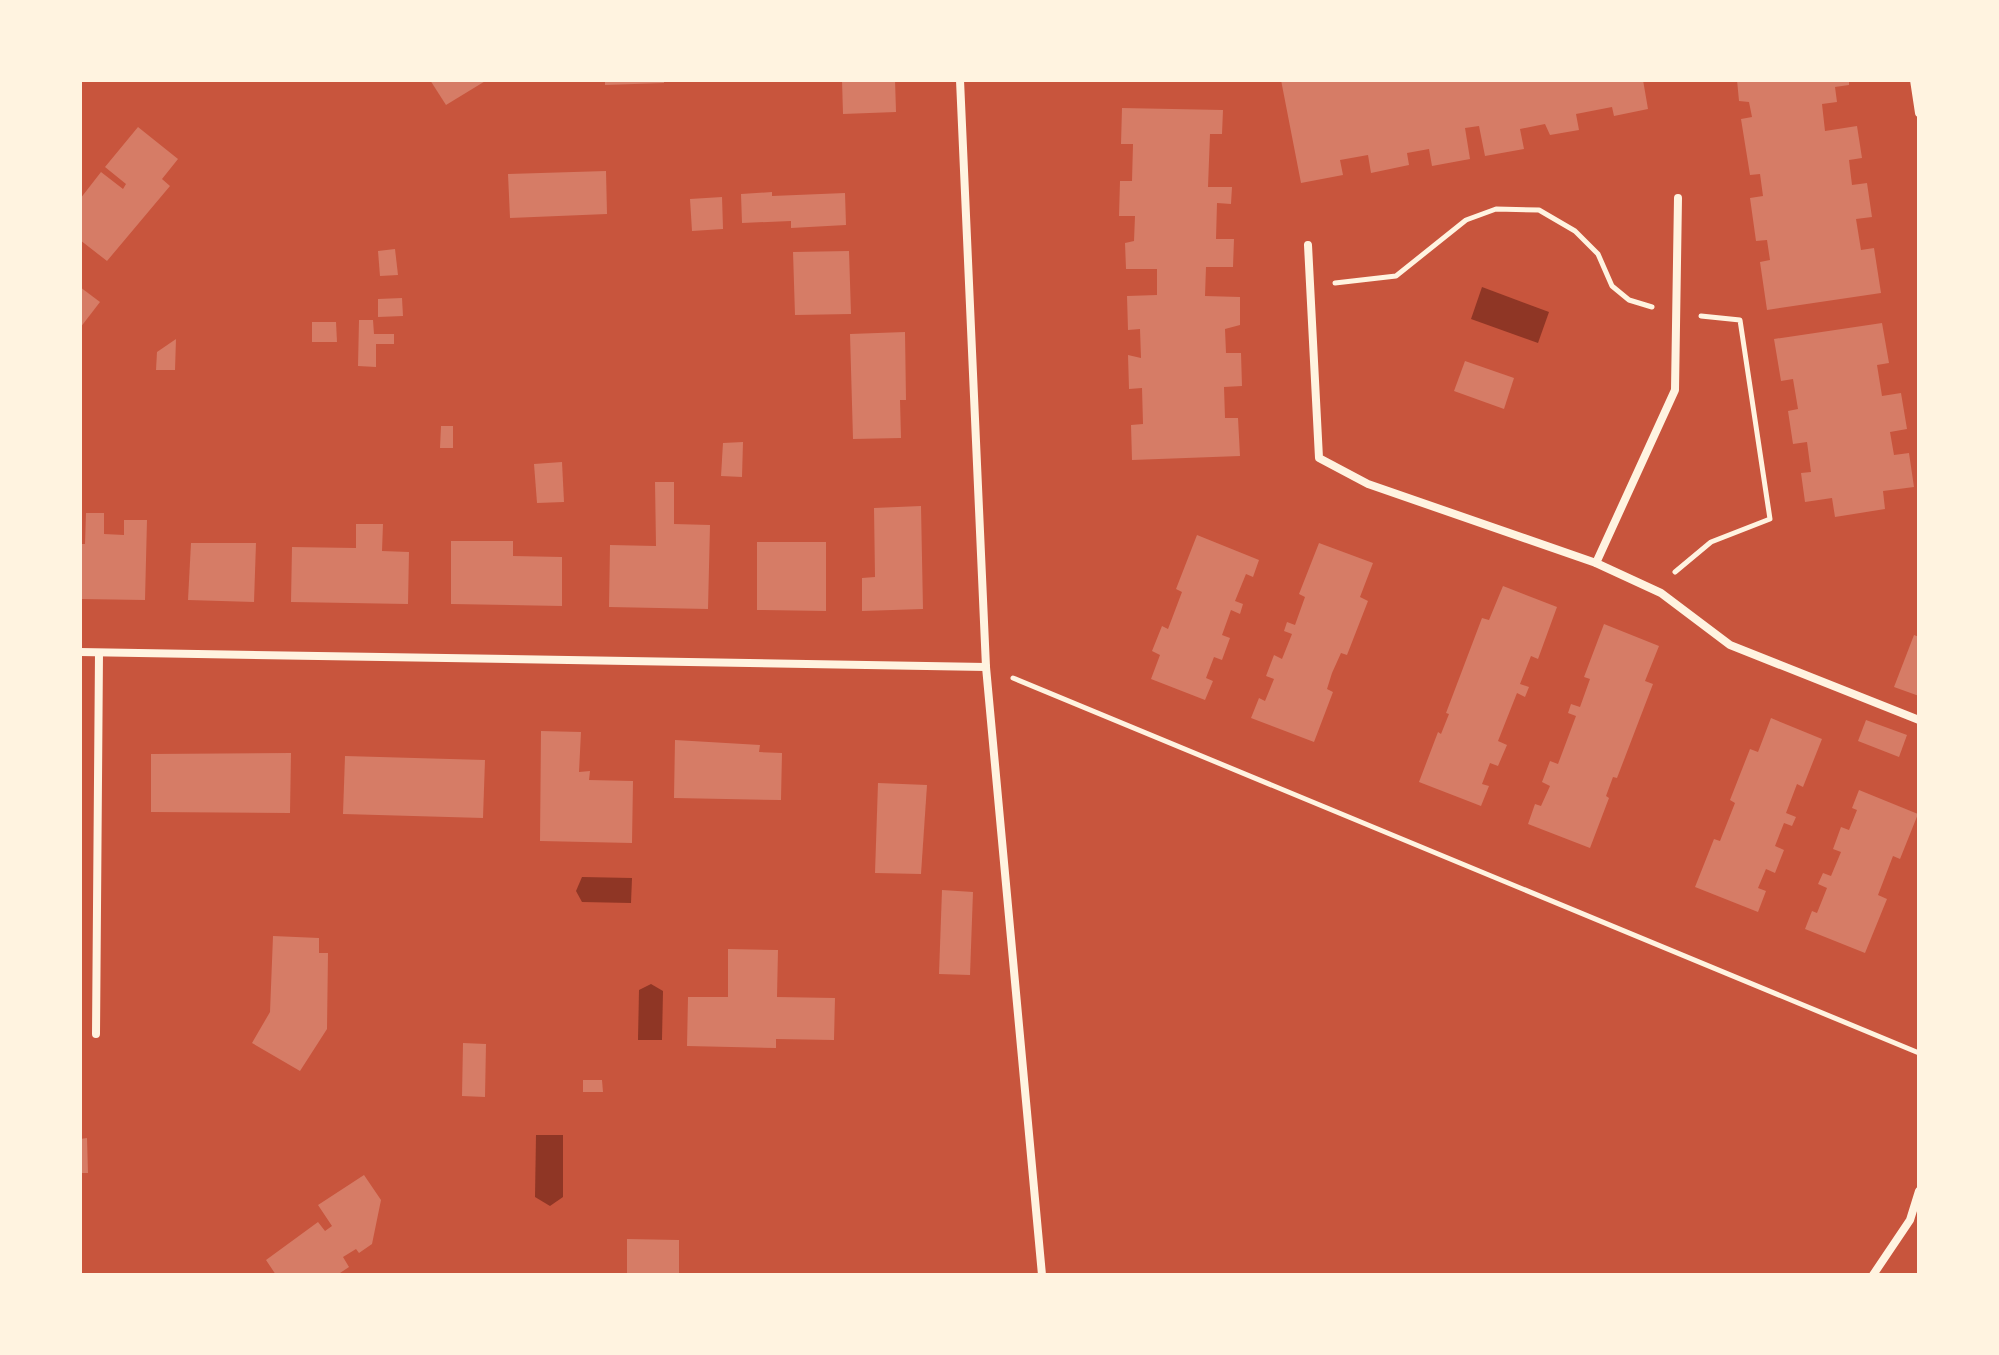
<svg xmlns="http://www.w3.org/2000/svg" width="1999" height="1355" viewBox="0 0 1999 1355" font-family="Cabin,sans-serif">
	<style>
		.water { fill: #8f3625 }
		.building { fill: #d67c66 }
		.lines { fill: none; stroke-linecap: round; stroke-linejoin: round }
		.path { stroke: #fff3e0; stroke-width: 5 }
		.minor { stroke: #fff3e0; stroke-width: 8 }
	</style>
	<rect width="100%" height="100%" fill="#c8553d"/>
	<g class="water">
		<path d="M1482,287l67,25 -11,31 -67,-24z"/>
		<path d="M582,877l50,1 -1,25 -49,-1 -6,-11z"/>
		<path d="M651,984l12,7 -1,49h-24l1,-50z"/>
		<path d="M536,1135h27v62l-13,9 -15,-9z"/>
	</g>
	<g class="building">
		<path d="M430,80h57l-41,25z"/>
		<path d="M605,80h59v3l-59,2z"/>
		<path d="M842,80h53l1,32 -53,2z"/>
		<path d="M1281,80h362l5,29 -34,7 -2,-9 -36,7 3,16 -29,5 -5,-11 -25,5 4,20 -39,7 -6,-30 -14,2 5,31 -38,7 -3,-17 -22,4 2,12 -38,8 -3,-18 -28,5 3,15 -42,8z"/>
		<path d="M1737,80h112v5l-14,2 2,15 -15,2 3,27 32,-5 5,32 -13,2 3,25 15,-2 5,34 -16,2 5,31 13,-2 7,45 -114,17 -7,-48 10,-2 -3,-20 -11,1 -6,-43 13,-2 -3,-22 -10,1 -9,-56 11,-2 -3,-15 -10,-1z"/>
		<path d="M1122,108l101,2 -1,24h-12l-2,53h24l-1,17 -14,-1 -1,36h18l-1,28h-27l-1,29 35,1v28l-15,4 1,24h15l1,33 -18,1 1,31h13l2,38 -108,4 -1,-35 12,-1 -1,-36 -13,1 -1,-34 13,3 -1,-29 -12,1 -1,-34 30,-1v-26h-31l-1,-26 9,-2 1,-25h-16l1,-35h12l1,-37h-12z"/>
		<path d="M138,127l40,32 -16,20 8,7 -63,75 -27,-21v-41l21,-27 22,17 3,-5 -21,-17z"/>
		<path d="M606,171l1,43 -97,4 -2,-44z"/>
		<path d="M772,192v4l73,-3 1,32 -55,3v-7l-49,2 -1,-29z"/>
		<path d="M722,197l1,32 -31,2 -2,-32z"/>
		<path d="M395,249l3,26 -18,1 -2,-25z"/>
		<path d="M849,251l2,63 -56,1 -2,-63z"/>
		<path d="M80,287l20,15 -20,26z"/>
		<path d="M402,298l1,18 -25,1v-18z"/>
		<path d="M359,320h14l1,14h20v10h-18v23l-18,-1z"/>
		<path d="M312,322h24l1,20h-25z"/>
		<path d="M1882,323l7,40 -12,2 5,31 19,-3 6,36 -17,3 4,23 15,-2 5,34 -31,4 2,18 -50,8 -3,-19 -27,4 -4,-29 10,-1 -4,-30 -14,2 -5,-33 10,-2 -5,-30 -12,2 -7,-42z"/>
		<path d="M905,332l1,68h-6l1,38 -48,1 -3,-105z"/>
		<path d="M176,339l-1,31h-19l1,-18z"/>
		<path d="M1465,361l49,17 -10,31 -50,-18z"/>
		<path d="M441,426h12v22h-13z"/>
		<path d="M743,442l-1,35 -21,-1 2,-33z"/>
		<path d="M562,462l2,40 -27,1 -3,-39z"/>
		<path d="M655,482h19v42l36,1 -2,84 -99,-2 1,-62 46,1z"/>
		<path d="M921,506l2,103 -61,2v-33l13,-1 -1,-69z"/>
		<path d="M86,513h18v21l20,1v-15h23l-2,80 -65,-1v-55h5z"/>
		<path d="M356,524h27l-1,27 27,1 -1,52 -117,-2 1,-55 64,1z"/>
		<path d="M1197,535l62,25 -6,17 -7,-3 -11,27 8,3 -3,10 -9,-4 -9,25 8,3 -8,22 -8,-3 -8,21 7,3 -8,19 -54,-21 9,-24 -8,-4 10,-25 6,3 14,-37 -6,-3z"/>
		<path d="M451,541h62v15l49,1v49l-111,-2z"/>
		<path d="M757,542h69v69l-69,-1z"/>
		<path d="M191,543h65l-2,59 -66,-2z"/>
		<path d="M1319,543l54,20 -13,34 8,4 -21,54 -6,-2 -9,20 -5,16 6,3 -19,50 -63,-24 8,-20 6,3 9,-22 -8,-3 8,-21 8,4 10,-25 -8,-3 3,-9 8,3 10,-28 -6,-3z"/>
		<path d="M1503,586l54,21 -19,52 -7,-3 -11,28 9,3 -4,10 -8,-4 -19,48 9,4 -9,21 -8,-3 -8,21 7,2 -8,20 -62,-24 19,-50 3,2 8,-20 -3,-1 36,-95 7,2z"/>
		<path d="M1604,624l55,22 -14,35 8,3 -36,94 -4,-1 -7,19 3,2 -19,50 -62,-24 7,-20 6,2 9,-20 -8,-4 8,-21 8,3 18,-48 -8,-3 3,-9 9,3 10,-28 -6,-2z"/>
		<path d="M1914,635l5,2v59l-25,-9z"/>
		<path d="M1771,718l51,21 -19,48 -6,-3 -11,29 10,4 -4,9 -8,-3 -9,23 9,4 -9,23 -9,-4 -8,19 8,3 -8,21 -63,-25 19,-48 6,2 15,-38 -5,-3 20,-51 8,3z"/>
		<path d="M1866,720l41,15 -8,22 -41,-16z"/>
		<path d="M541,731l40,1 -2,40 11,-1 -1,9 44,1 -1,62 -92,-2z"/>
		<path d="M675,740l85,5 -1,7 23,1 -1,47 -107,-2z"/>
		<path d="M291,753l-1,60 -139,-1v-58z"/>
		<path d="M345,756l140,4 -2,58 -140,-4z"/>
		<path d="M878,783l49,2 -6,89 -46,-1z"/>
		<path d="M1859,790l59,24 -18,45 -7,-3 -15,39 9,4 -22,54 -60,-24 7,-18 5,2 10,-25 -9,-4 5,-11 8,3 10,-24 -8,-3 8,-22 8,3 8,-20 -5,-2z"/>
		<path d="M942,890l31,2 -3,83 -31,-1z"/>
		<path d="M273,936l46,2v15h9l-1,76 -27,42 -48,-28 18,-31z"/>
		<path d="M728,949l50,1 -1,47 58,1 -1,42 -58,-1v9l-89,-2 1,-49h40z"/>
		<path d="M463,1043l23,1 -1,53 -23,-1z"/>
		<path d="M583,1080h19l1,12h-20z"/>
		<path d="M87,1138l1,35h-8v-34z"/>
		<path d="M364,1175l17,25 -9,44 -13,9 -3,-4 -13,8 6,10 -12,8h-61l-10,-15 52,-38 7,9 7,-5 -14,-21z"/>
		<path d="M627,1239l52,1v35h-52z"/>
	</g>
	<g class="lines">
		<g class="path">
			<path d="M1335,283l61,-7 70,-56 30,-11 43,1 36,21 23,23 14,32 17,14 23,7"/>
			<path d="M1675,572l36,-30 59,-23 -30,-199 -39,-4"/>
			<path d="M1013,678l906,375"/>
		</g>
		<g class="minor">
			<path d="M960,80l26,587 56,608"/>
			<path d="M1914,80l5,33"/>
			<path d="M1678,198l-3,192 -79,173 65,30 69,52 189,75"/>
			<path d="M1308,245l11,213 49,26 228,79"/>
			<path d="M80,652l906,15"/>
			<path d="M96,1034l3,-381"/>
			<path d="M1873,1275l37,-55 9,-29"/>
		</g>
	</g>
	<rect width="1999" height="1355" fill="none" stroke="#fff3e0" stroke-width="164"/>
</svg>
